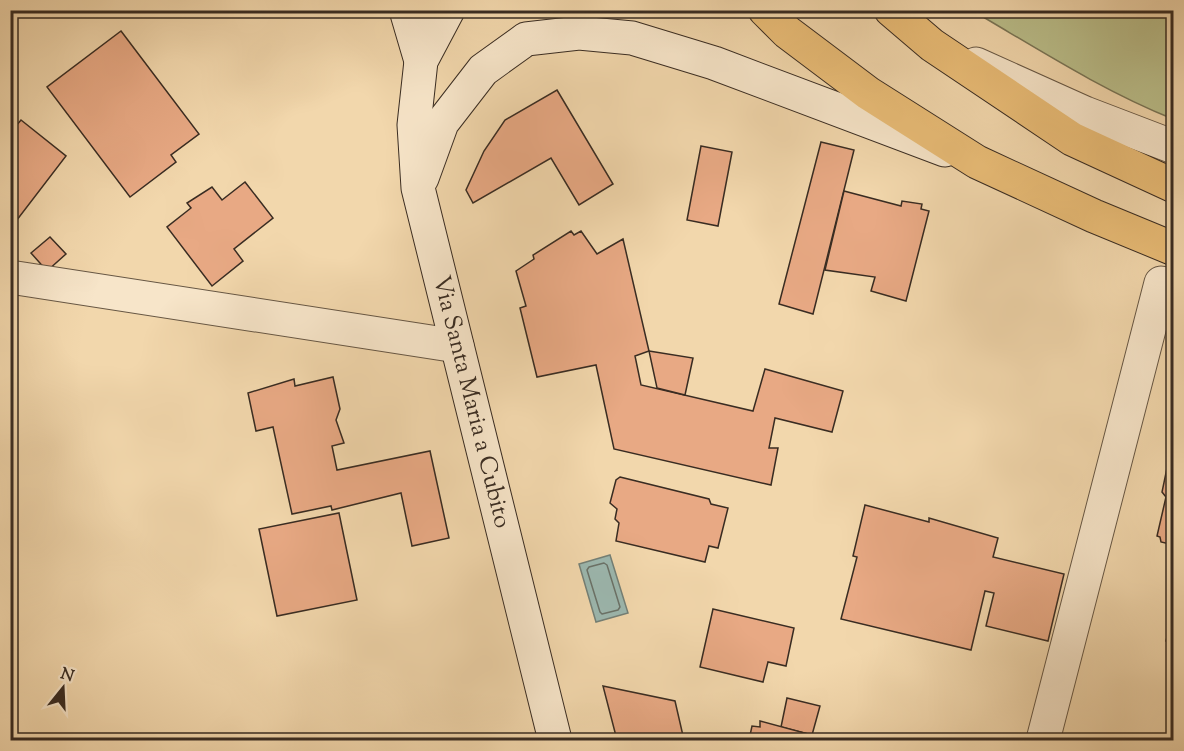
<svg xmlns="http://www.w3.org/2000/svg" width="1184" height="751" viewBox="0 0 1184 751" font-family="'Sorts Mill Goudy',serif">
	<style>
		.green { fill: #babe8a; stroke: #7a7556; stroke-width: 1.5 }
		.water { fill: #9cb8b0; stroke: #748077; stroke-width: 1.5 }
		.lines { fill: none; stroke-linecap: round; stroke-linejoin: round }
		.shore { stroke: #6a7269; stroke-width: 1.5 }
		.building { fill: #e8a984; stroke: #392c22; stroke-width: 1.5 }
		.minor-casing { stroke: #675744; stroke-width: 35 }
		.secondary-casing { stroke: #392c22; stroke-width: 35 }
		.primary-casing { stroke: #392c22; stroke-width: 35 }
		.minor { stroke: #f7e5c9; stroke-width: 33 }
		.secondary { stroke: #f7e5c9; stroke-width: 33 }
		.primary { stroke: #e9bc76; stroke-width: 33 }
		.labels { text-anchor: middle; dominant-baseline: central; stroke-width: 4.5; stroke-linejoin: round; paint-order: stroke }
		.street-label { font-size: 24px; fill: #392c22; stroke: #f7e5c9 }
	</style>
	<rect width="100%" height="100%" fill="#f2d7ac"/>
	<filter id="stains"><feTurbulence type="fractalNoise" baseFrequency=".00333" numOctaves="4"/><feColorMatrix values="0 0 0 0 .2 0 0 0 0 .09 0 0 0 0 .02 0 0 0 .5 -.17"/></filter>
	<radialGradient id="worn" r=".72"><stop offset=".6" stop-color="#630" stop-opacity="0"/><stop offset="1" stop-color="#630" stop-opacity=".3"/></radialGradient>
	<path class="green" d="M973,11h200v108c-70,-28 -135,-70 -200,-108z"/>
	<path class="water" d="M610,555l18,58 -32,9 -17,-58z"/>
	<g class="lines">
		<path class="shore" d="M604,563l3,2 13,42 -2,3 -16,4 -2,-2 -13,-42 2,-3z"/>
	</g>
	<g class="building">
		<path d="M121,31l78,103 -28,21 5,7 -46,35 -83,-110z"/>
		<path d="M557,90l56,94 -34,21 -28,-47 -78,45 -7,-13 18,-39 21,-31z"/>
		<path d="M21,120l45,36 -56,73v-96z"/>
		<path d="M821,142l33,8 -41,164 -34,-10z"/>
		<path d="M701,146l31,6 -14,74 -31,-6z"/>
		<path d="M245,182l28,36 -39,31 9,12 -31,25 -45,-59 24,-19 -4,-5 25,-16 10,13z"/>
		<path d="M844,191l57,15 1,-5 20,3 -1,5 8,2 -23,90 -35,-10 4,-14 -50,-7z"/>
		<path d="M571,231l3,4 7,-4 16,23 26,-15 26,112 -14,5 6,29 112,26 12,-42 78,22 -11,41 -57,-14 -6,30h9l-7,37 -157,-36 -18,-84 -59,12 -17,-69 6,-2 -10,-35 18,-12 -1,-4z"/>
		<path d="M50,237l16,17 -19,17 -16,-18z"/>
		<path d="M649,351l44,7 -8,37 -28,-7z"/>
		<path d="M333,377l7,32 -4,11 8,23 -12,3 5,24 93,-19 19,87 -37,8 -11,-53 -69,17 -1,-4 -39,8 -19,-87 -17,4 -8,-38 46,-14 1,7z"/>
		<path d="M1167,468l7,1v76l-13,-3 -1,-5 -3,-1 9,-39 -4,-5z"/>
		<path d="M620,477l89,22 2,5 17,4 -10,40 -9,-2 -4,16 -89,-21 3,-18 -4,-4 2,-10 -7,-6 6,-23z"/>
		<path d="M865,505l64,17v-4l69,20 -5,19 71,17 -16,67 -62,-15 8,-33 -9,-2 -14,59 -130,-31 16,-62 -4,-1z"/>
		<path d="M339,513l18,87 -80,16 -18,-87z"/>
		<path d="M713,609l81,19 -8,38 -18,-4 -5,20 -63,-15z"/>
		<path d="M1173,613h1v30l-8,-2z"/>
		<path d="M603,686l72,15 9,39h-67z"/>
		<path d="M787,698l33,8 -8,29 -31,-8z"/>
		<path d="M760,721l52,14 -1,5h-62l3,-14 8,1z"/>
	</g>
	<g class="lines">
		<g class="minor-casing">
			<g id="minor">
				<path d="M976,64l109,49 89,34"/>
				<path d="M10,277l447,69"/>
				<path d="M1043,740l118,-457"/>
			</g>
		</g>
		<g class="secondary-casing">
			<g id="secondary">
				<path d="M406,10l15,51"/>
				<path d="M448,10l-27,51 -7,64 4,63 137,552"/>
				<path d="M422,178l20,-55 41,-53 43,-31 53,-6 53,5 82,25 231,87"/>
			</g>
		</g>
		<g class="primary-casing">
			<g id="primary">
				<path d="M765,10l22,22 81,61 109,69 117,54 80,33"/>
				<path d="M891,10l41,35 140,94 102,47"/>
			</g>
		</g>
		<use href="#minor" class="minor"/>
		<use href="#secondary" class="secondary"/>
		<use href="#primary" class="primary"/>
	</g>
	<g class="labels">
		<g class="street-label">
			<text transform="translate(471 402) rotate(76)">Via Santa Maria a Cubito</text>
		</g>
	</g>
	<rect width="1184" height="751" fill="none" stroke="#f2d7ac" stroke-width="36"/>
	<rect x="12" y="12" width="1160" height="727" fill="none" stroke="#392c22" stroke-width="3"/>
	<rect x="18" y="18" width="1148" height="715" fill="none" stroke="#392c22" stroke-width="1.5"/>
	<g transform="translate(63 688) rotate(18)" stroke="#f7e5c9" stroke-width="4.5" paint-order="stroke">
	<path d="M0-4.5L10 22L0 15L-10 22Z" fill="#392c22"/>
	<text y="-9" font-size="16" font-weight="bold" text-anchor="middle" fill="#392c22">N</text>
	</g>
	<rect width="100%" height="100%" filter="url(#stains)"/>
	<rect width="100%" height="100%" fill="url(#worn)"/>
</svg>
